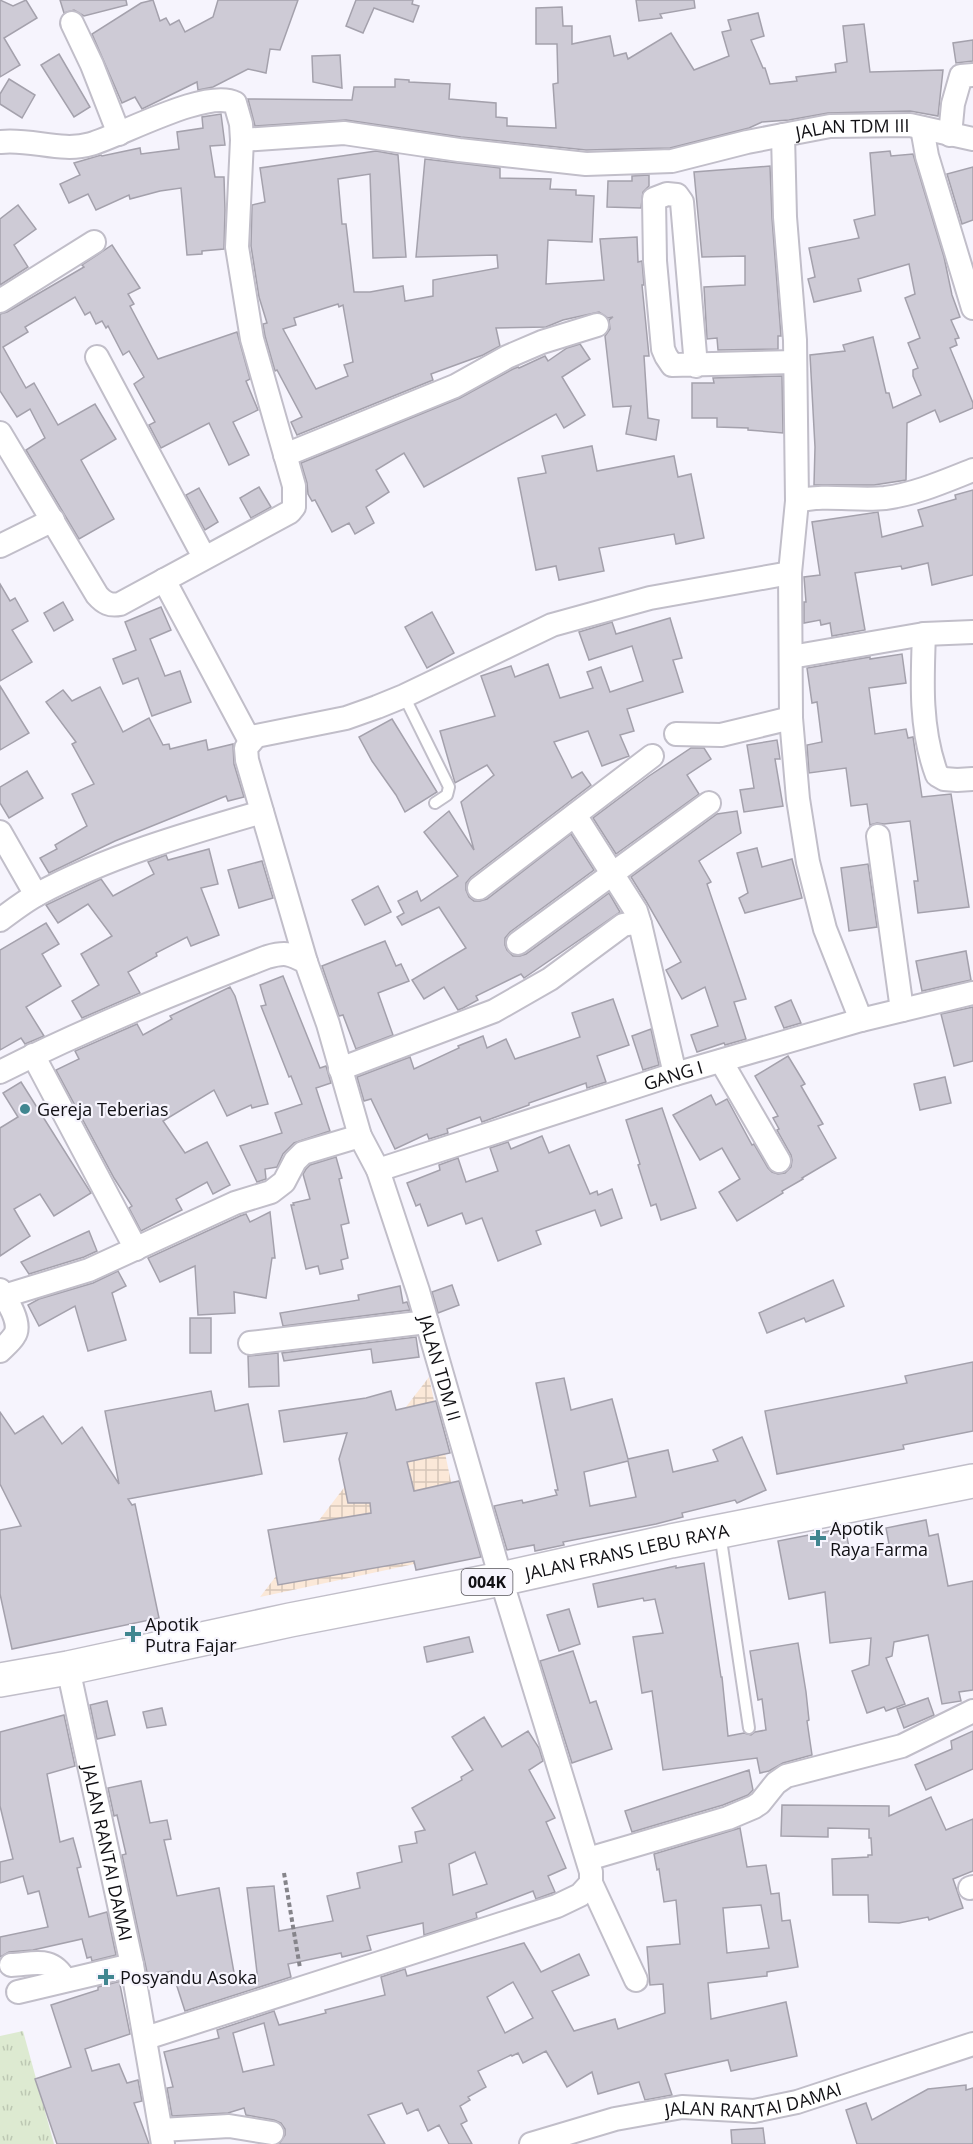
<svg xmlns="http://www.w3.org/2000/svg" width="973" height="2144" viewBox="0 0 973 2144" font-family="'Open Sans',sans-serif">
	<style>
		.industrial { fill: url(#industrial-grid) }
		.grass { fill: url(#grass-tufts) }
		.building { fill: #cecbd6; stroke: #a4a1ac; stroke-width: 1.5; fill-rule: evenodd }
		.lines { fill: none; stroke-linecap: round; stroke-linejoin: round }
		.lane-casing { stroke: #c1bec9; stroke-width: 14 }
		.street-casing { stroke: #c1bec9; stroke-width: 26 }
		.primary-casing { stroke: #c1bec9; stroke-width: 36 }
		.path { stroke: #85848a; stroke-width: 4; stroke-dasharray: 4.5 3; stroke-linecap: butt }
		.lane { stroke: #fff; stroke-width: 10 }
		.street { stroke: #fff; stroke-width: 22 }
		.primary { stroke: #fff; stroke-width: 33 }
		.poi-dot { fill: #408690; stroke: #f6f4fd; stroke-width: 2 }
		.labels { text-anchor: middle; dominant-baseline: central; stroke-width: 4.5; stroke-linejoin: round; paint-order: stroke }
		.shield { fill: #f6f4fd; stroke: #56545a; stroke-width: 1.5 }
		.shield-label { font-size: 16px; font-weight: bold; fill: #111014 }
		.street-label { font-size: 18px; fill: #111014; stroke: #f6f4fd }
		.poi-label { font-size: 18px; fill: #111014; stroke: #f6f4fd; text-anchor: start }
	</style>
	<defs>
		<pattern id="industrial-grid" width="8" height="8" patternUnits="userSpaceOnUse" patternTransform="scale(1.5)"><rect width="8" height="8" fill="#fbe8d8"/><path d="M0 4h8M4 0v8" fill="none" stroke="#d6c6b8"/></pattern>
		<pattern id="grass-tufts" width="24" height="20" patternUnits="userSpaceOnUse" patternTransform="scale(1.5)"><rect width="24" height="20" fill="#ddead1"/><path d="M3 7l-1-3M5 7V3M7 7l1-3M15 17l-1-3M17 17v-4M19 17l1-3" fill="none" stroke="#bdc8b3"/></pattern>
	</defs>
	<rect width="100%" height="100%" fill="#f6f4fd"/>
	<path class="industrial" d="M429,1377l37,176 -206,44z"/>
	<path class="grass" d="M23,2031l31,113h-54v-108z"/>
	<g class="building">
		<path d="M0,0l13,6 13,-6 11,18 -33,20 16,27 -20,12z"/>
		<path d="M60,0h66l1,5 -43,11 -10,-6 -10,3z"/>
		<path d="M153,0l7,21 6,-3 4,7 9,-5 6,12 28,-15 5,-17h80l-18,50 -10,-1 -4,24 -18,-4 -35,18 -15,3 -1,-8 -55,27 -7,-12 -13,6 -30,-69 49,-31z"/>
		<path d="M356,0h57l-1,4 7,2 -6,16 -39,-14 -11,25 -17,-7z"/>
		<path d="M636,0h58l1,8 -35,6 2,4 -23,3z"/>
		<path d="M562,7l1,19h9v18l38,-8 4,20 12,-3 2,6 43,-26 23,37 35,-14 -7,-24 9,-2 -3,-10 30,-7 6,23 -13,4 12,28h2l5,16 27,-3 -1,-4 40,-5 -1,-8 12,-2 -4,-36 21,-2 6,48 73,-2 -5,46 -28,-5 -82,2 -39,7 -27,2 -13,6 -79,20 -84,2 -125,-13 -115,-17 -91,6 -7,-27 104,1 2,-13h41v-8l14,1v2l41,2 -1,15 47,4v14l11,1v8l49,2 -3,-44 5,-1 -1,-39h-21v-36z"/>
		<path d="M973,40v21l-17,2 -3,-20z"/>
		<path d="M59,54l31,53 -16,10 -33,-52z"/>
		<path d="M340,55l2,33 -29,-6 -1,-26z"/>
		<path d="M9,79l26,16 -13,23 -22,-14v-10z"/>
		<path d="M221,114l4,31 -15,1 5,31h9l1,33 -1,39 -22,2v3l-15,1 -6,-67 -21,3 -30,8 -1,-4 -33,15 -8,-16 -19,9 -9,-19 20,-9 -6,-12 27,-8 1,1 38,-8 1,6 38,-5 -2,-17 26,-4 -1,-11z"/>
		<path d="M376,151l22,4 8,102 -33,1 -3,-84 -32,5 4,45h4l8,68h16l33,-6 2,15 28,-5v-16l65,-12 -1,-13 -81,2 9,-98 75,9v10l51,1 -1,10 26,1v5l18,1 -2,46 -44,-2 -2,44 58,-4 -4,-41 37,-2 1,25 4,-1 2,24h-2l7,71h-5l4,62 11,2 -3,20 -30,-6 5,-28 -18,1 -8,-71 5,-7 -1,-9 4,-3 -5,1 -9,-6 -36,8 -17,7 -50,1 4,18 -17,9 -52,19 2,6 -136,55 -6,-13 11,-5 -25,-47 -2,1 -10,-35 -2,-12 4,-1 -8,-26 -8,-51 1,-41 13,-3 -5,-34zM338,304l1,3 4,-2 10,57 -9,3 4,11 -32,13 -33,-60 13,-4 -2,-7z"/>
		<path d="M890,151l1,5 22,-2 31,103 8,38 8,22 -9,3 8,18 -4,1 2,6 -7,3 23,55v5l-33,14 -5,-12 -28,13 -1,57 -32,5h-60l1,-38 -5,-92 35,-4 -2,-6 30,-8 13,56h3l4,15 28,-13 -8,-19v-6l5,-2 -10,-25 12,-5 -15,-40 10,-4 -6,-30 -51,15 3,12 -47,11 -6,-23 7,-2 -6,-29 50,-10 -5,-18 21,-5 -5,-62z"/>
		<path d="M770,166l2,52 9,118h-3v13l-60,1 -1,-12 -10,1 -3,-52 41,-2v-29l-43,1 -8,-85z"/>
		<path d="M973,167v53l-11,4 -15,-50z"/>
		<path d="M649,175v11l-6,6 -2,16 -34,-1 1,-26h24v-5z"/>
		<path d="M18,205l18,24 -22,16 14,22 -28,18v-66z"/>
		<path d="M112,245l28,43 -12,6 6,10 -4,2 28,53 79,-27 13,47 -4,2 12,29 -25,12 16,33 -20,10 -20,-42 -48,25 -12,-23 6,-3 -21,-38 10,-7 -15,-26 -6,4 -15,-29 -2,2 -4,-7 -6,3 -6,-12 -5,3 -10,-18 -50,30 3,5 -25,15 23,41 8,-5 24,42 37,-21 21,35 -35,21 33,59 -35,20 -53,-89 19,-12 -15,-29 -13,8 -17,-26v-77l7,-2 77,-45 -2,-2z"/>
		<path d="M580,344l10,15 -28,18 23,38 -21,13 -8,-14 -132,73 -20,-34 -28,17 13,22 -23,15 8,16 -19,11 -6,-11 -17,9 -17,-32 -3,1 -4,-7 -1,-11 -6,-20 159,-65 53,-29 5,-2 1,1 26,-12 3,5 19,-13z"/>
		<path d="M782,376l1,57 -35,-3v-2l-31,-1v-9h-25v-35h22l-1,-5z"/>
		<path d="M592,446l5,25 77,-15 4,21 13,-3 13,64 -28,6 -2,-10 -75,14 5,23 -45,9 -3,-14 -20,4 -18,-92 28,-5 -4,-17z"/>
		<path d="M259,487l12,20 -20,11 -11,-20z"/>
		<path d="M199,488l19,34 -13,8 -19,-35z"/>
		<path d="M973,490v85l-41,10 -4,-22 -26,6 -1,-3 -46,7 10,57 -33,6 -2,-13 -9,2 -1,-5 -16,3v-21h2l-2,-25 16,-2 -8,-53 66,-10 4,25 41,-11 -5,-16 38,-11 -1,-4z"/>
		<path d="M0,584l10,17 5,-3 13,23 -16,9 20,32 -32,19z"/>
		<path d="M63,602l10,18 -19,11 -10,-18z"/>
		<path d="M161,607l10,23 -21,9 15,37 15,-5 11,31 -39,14 -14,-38 -15,6 -10,-25 23,-9 -11,-28z"/>
		<path d="M432,612l22,41 -27,15 -22,-41z"/>
		<path d="M670,618l12,40 -9,2 10,32 -56,17 7,22 -14,4 9,21 -27,10 -14,-35 -34,11 18,36 10,-6 9,13 -120,92 -5,6v7l3,7 5,4h6l7,-2 84,-65 23,36 -84,62 -5,6v7l2,5 6,6h7l6,-2 83,-61 11,19 -96,66 -3,-4 -45,22 2,4 -15,8 -5,2 -14,-23 -20,12 -12,-19 54,-32 -27,-41 -37,18 -5,-8 7,-4 -6,-12 19,-10 4,10 37,-25 -34,-44 25,-21 25,39 -13,-48 33,-27 -7,-10 -32,18 -15,-52 55,-15 -14,-40 30,-10 4,11 33,-13 12,34 33,-10 -6,-16 14,-5 9,25 33,-11 -11,-35 -43,14 -10,-28 33,-10 4,12z"/>
		<path d="M902,654l4,29 -37,5 6,46 31,-5 2,9 5,-1 9,60 29,-3 18,113 -51,6 -4,-32h4l-8,-60 -26,3 -7,-1 -7,2 -3,-21 -16,2 -5,-38 -37,5 -2,-28 15,-3 -5,-40 -5,1 -5,-35 63,-11v2z"/>
		<path d="M0,686l29,47 -29,17z"/>
		<path d="M100,687l23,45 26,-14 14,27 6,-1 1,5 36,-9 2,10 25,-6 1,20 10,33 -16,4 -2,-5 -111,45 -66,32 -9,-15 17,-9 -2,-4 32,-19 -15,-32 22,-10 -22,-40 4,-2 -30,-40 17,-12 9,11z"/>
		<path d="M392,719l45,73 -32,20 -9,-17 -24,-34 -13,-24z"/>
		<path d="M777,740l3,19h-5l8,47 -39,6 -4,-22 14,-2 -7,-43z"/>
		<path d="M691,748h13l7,11 -24,16 12,19 -83,60 -23,-36 56,-42z"/>
		<path d="M27,771l16,27 -34,20 -9,-15v-16z"/>
		<path d="M737,811l4,22 -42,28 12,21 -4,2 39,115 -12,3 12,37 -21,6 -1,-2 -27,9 -6,-17 27,-9 -13,-39 -23,12 -16,-29 15,-8 -35,-61 -15,-24 86,-63z"/>
		<path d="M757,848l5,19 30,-8 10,39 -57,15 -6,-15 9,-5 -11,-40z"/>
		<path d="M209,849l9,35 -17,4 18,47 -28,11 -4,-9 -31,16 1,3 -29,16 12,21 -58,25 -10,-17 27,-16 -18,-31 31,-18 -24,-32 -30,19 -12,-18 55,-26 12,17 41,-22 -6,-12 18,-7 2,5z"/>
		<path d="M262,861l11,37 -34,10 -11,-38z"/>
		<path d="M868,864l9,63 -28,4 -8,-63z"/>
		<path d="M378,886l13,26 -26,13 -13,-25z"/>
		<path d="M46,923l13,21 -17,10 19,32 -35,21 18,29 -19,8 -4,-6 -21,12v-100z"/>
		<path d="M385,941l11,25 5,-2 8,17 -31,12 15,42 -37,14 -13,-34 -4,1 -17,-50z"/>
		<path d="M966,951l5,29 -49,11 -6,-30z"/>
		<path d="M283,976l37,92 6,-2 5,17 -15,5 14,43 -36,12 -11,11 -6,13 -12,2 1,10 -9,3 -17,-36 42,-13 -7,-20 27,-9 -11,-28 -2,1 -28,-71 5,-1 -6,-20z"/>
		<path d="M230,987l5,9 33,108 -16,4 -1,-3 -24,11 -13,-26 -51,31 22,32 22,-11 23,43 -17,9 -6,-12 -31,17 6,11 -41,21 -12,-23 3,-2 -18,-28 -58,-108 23,-11 -4,-8 62,-27 6,11 29,-16 -2,-3z"/>
		<path d="M613,999l16,46 -32,11 9,26 -19,6 -1,-5 -57,20v2l-47,17 -2,-5 -33,12 1,4 -19,6 -2,-5 -32,15 -24,-50 -7,2 -7,-24 53,-20 4,12 45,-21 -1,-2 25,-10 4,12 19,-9 9,20 65,-22 -8,-24z"/>
		<path d="M791,1000l10,23 -17,5 -9,-21z"/>
		<path d="M973,1007v54l-19,5 -13,-52z"/>
		<path d="M651,1029l8,36 -16,5 -11,-34z"/>
		<path d="M788,1056l17,28 -4,2 22,38 -5,2 18,32 -34,20 1,1 -21,12 1,2 -46,28 -18,-29 21,-13 -18,-31 -22,12 -27,-45 38,-20 5,10 11,-6 25,46 2,-1 14,24 4,4 6,2 7,-1 6,-6 1,-7 -1,-5 -14,-25 2,-1 -6,-11 5,-2 -23,-40z"/>
		<path d="M945,1077l6,26 -31,7 -6,-26z"/>
		<path d="M21,1082l70,111 -37,23 -14,-22 -26,15 16,27 -30,20v-128l18,-11 -15,-24z"/>
		<path d="M662,1108l34,100 -35,12 -5,-16 -5,2 -13,-41 2,-1 -14,-44z"/>
		<path d="M542,1136l7,17 20,-8 21,49 7,-3 1,4 14,-6 10,29 -21,8 -6,-16 -59,21 5,13 -43,17 -16,-43 -16,6 -4,-11 -34,13 -8,-22 -4,2 -9,-23 33,-13 -1,-5 19,-7 8,24 32,-11 -8,-23 18,-6 3,7z"/>
		<path d="M336,1157l6,21 -3,1 10,44 -8,2 7,33 -7,2 2,9 -23,5 -2,-8 -12,3 -15,-64h3l-1,-2 17,-4 -7,-25 3,-5 4,-4z"/>
		<path d="M270,1212l5,46h-3l-6,40 -32,-6 1,21 -37,2 -3,-49 -35,16 -12,-24 92,-42 6,-2 4,8z"/>
		<path d="M89,1231l8,20 -13,6 -55,17 -8,-12z"/>
		<path d="M118,1271l8,15 -14,7 14,47 -38,11 -13,-45 -36,20 -11,-21 11,-6 54,-16z"/>
		<path d="M833,1280l11,26 -38,16 -2,-4 -37,15 -8,-20z"/>
		<path d="M452,1285l7,20 -21,8 -6,-21z"/>
		<path d="M400,1286l3,17 4,-1 3,8 -127,16 -3,-13 79,-13 -1,-5z"/>
		<rect x="190" y="1318" width="21" height="35"/>
		<path d="M416,1337l3,20 -46,6 -2,-14 -87,12 -2,-8z"/>
		<path d="M278,1353l1,33 -30,1 -1,-31z"/>
		<path d="M973,1362v69l-70,14 1,4 -127,25 -12,-63 142,-28 -2,-7z"/>
		<path d="M564,1378l7,32 41,-11 16,60 40,-9 5,22 45,-11 -5,-11 29,-13 24,53 -29,13 -2,-3 -53,13 1,4 -27,7 -93,18 1,3 -29,6 -1,-6 -27,5 -13,-44 28,-6 1,3 34,-8 -2,-5h3l-22,-107zM628,1461l8,36 -46,9 -6,-34z"/>
		<path d="M211,1391l4,20 33,-7 14,70 -134,25 4,6 3,-1 24,114 -147,31 -12,-55v-64l21,-4 -21,-42v-72l15,22 28,-18 19,28 20,-17 37,57 -14,-73z"/>
		<path d="M391,1391l5,19 40,-9 14,52 -43,9 7,29 45,-10 22,76 -65,13 -2,-9 -136,24 -10,-55 103,-17 -1,-10h-22l-9,-44 8,-26 -63,9 -5,-31 87,-13z"/>
		<path d="M926,1520l3,16 9,-2 10,52 25,-5v109l-14,2 2,9 -19,3 -14,-69 -34,7 -2,14 -6,2 19,46 -19,7 -2,-4 -17,6 -15,-42 17,-6 2,-27 -41,5 -5,-51 -36,7 -11,-58 67,-13 5,24 39,-8 -3,-16z"/>
		<path d="M704,1563l17,114h1l6,59 16,-3 7,2 4,-3 11,-2 -4,-31 -4,1 -8,-49 48,-8 8,49 3,28 -2,1 5,34 -29,8 -14,8 -9,2 -3,-15 -94,12 -11,-79 -10,2 -9,-56 30,-4 -8,-34 -11,2 -1,-3 -45,9 -5,-23 83,-18v2z"/>
		<path d="M569,1609l11,35 -21,7 -12,-36z"/>
		<path d="M469,1637l4,15 -46,10 -3,-15z"/>
		<path d="M573,1651l17,52 6,-2 16,48 -40,14 -32,-102z"/>
		<path d="M928,1698l6,17 -30,13 -7,-19z"/>
		<path d="M107,1701l8,34 -18,4 -7,-34z"/>
		<path d="M162,1708l4,17 -19,3 -4,-16z"/>
		<path d="M64,1715l11,51 -28,8 13,68 13,-4 8,29 -4,1 12,49 18,-5 9,43 -24,6 -1,-4 -4,1 -5,-19 -49,11 -24,2 -9,5v-20l48,-10 -9,-36 -11,3 -5,-18 -23,7v-21l13,-3 -13,-53v-74z"/>
		<path d="M484,1717l18,30 26,-16 11,17 4,13 -14,9 26,48 -9,4 20,46 -18,8 7,16 -19,7 -3,-8 -57,22 1,5 -53,17 -1,-12 -56,13 4,14 -29,7 -1,-4 -53,11 3,13 -106,34 -13,-40 -24,6 -26,-122 4,-1 -9,-39 -3,1 -6,-28 33,-7 9,42 17,-3 4,19 -7,1 13,56 42,-8 17,96 22,-3 -11,-93 27,-2 5,45 54,-10 -6,-25 33,-8 -3,-15 45,-11 -3,-16 18,-3 -2,-11 10,-2 -13,-22 50,-28 -1,-3 12,-7 -21,-33zM475,1852l12,32 -34,11 -4,-31z"/>
		<path d="M973,1731v38l-47,21 -11,-25 37,-16 -1,-8z"/>
		<path d="M749,1770l4,20 -5,5 -25,10 -91,27 -7,-21z"/>
		<path d="M931,1797l15,33 27,-11v52l-20,8 10,29 -34,12 -1,-3 -29,6 -30,-1 -1,-27h-35l-1,-36 36,-2v-2h4l-1,-17h-2v-9l-41,-1v9l-47,-1 1,-31 107,1v10z"/>
		<path d="M740,1828l7,39 19,-2 5,29 8,-1 3,28 8,-1 8,47 -31,5v4l-59,7 3,36 75,-17 11,54 -66,15 -3,-11 -63,14 7,21 -27,5 -6,-18 -41,12 -6,-22 -25,15 -21,-36 -23,12 -5,-10 -6,3 -1,-1 -33,16 8,16 -18,10 2,3 -10,6 7,15 -6,3 11,20h-23l-10,-19 -11,6 -10,-22 -11,5 -5,-11 -34,12 17,29h-106l6,-9v-6l-4,-6 -7,-3 -28,-5 -2,-7 -16,5 -56,3 -5,-28 6,-1 -9,-35 55,-14 -2,-8 57,-19 5,14 47,-12 -1,-3 60,-15 -4,-18 24,-8 2,7 117,-33 17,29 38,-18 10,21 -37,16 22,40 41,-12 3,10 47,-16 -2,-29 -13,1 -3,-38 33,-3 -4,-44 -12,2 -5,-33 -2,1 -3,-16zM761,1905l8,43 -42,5 -4,-45zM513,1982l20,36 -28,15 -18,-36zM264,2023l10,42 -31,7 -10,-39z"/>
		<path d="M121,1981l1,4h-2l10,49 -45,15 7,22 27,-7 8,19 11,-3 4,21 -8,2 15,41h-92l-22,-65 36,-12 -20,-62 47,-15v-3z"/>
		<path d="M966,2085v5l7,-2v56h-116l-11,-34 20,-7 6,17 56,-31z"/>
		<path d="M763,2128l2,16h-33l-1,-14z"/>
	</g>
	<g class="lines">
		<g class="lane-casing">
			<g id="lane">
				<path d="M404,696l45,91 -2,8 -12,8"/>
				<path d="M720,1533l29,195"/>
			</g>
		</g>
		<g class="street-casing">
			<g id="street">
				<path d="M72,23l20,42 27,69"/>
				<path d="M922,128l5,28 46,152"/>
				<path d="M950,135l3,-31 8,-28 12,-1"/>
				<path d="M242,140l102,-7 115,17 127,14 86,-3 75,-19 36,-7"/>
				<path d="M0,142c31,-4 61,11 91,2 31,-9 116,-56 144,-41l6,21 1,16 -5,107 15,92 42,147v21l-4,5 -170,92c-10,2 -16,-1 -23,-9l-97,-162"/>
				<path d="M0,301l94,-59"/>
				<path d="M97,357l107,200"/>
				<path d="M696,366l-14,-164 -5,-7 -10,-1 -13,5 1,62 8,88 3,7 6,9 123,-3"/>
				<path d="M285,455l170,-69 52,-29 35,-15 55,-17"/>
				<path d="M797,501c28,-7 59,0 88,-3 31,-4 60,-17 88,-28"/>
				<path d="M0,546l53,-26"/>
				<path d="M164,580l86,161"/>
				<path d="M924,634c-2,48 -4,96 13,141l7,4 13,1 16,-1"/>
				<path d="M791,657l133,-23 49,-2"/>
				<path d="M676,734l45,1 70,-17"/>
				<path d="M575,815l61,96 4,13"/>
				<path d="M0,832l36,63"/>
				<path d="M878,836l24,174"/>
				<path d="M479,888l173,-132"/>
				<path d="M0,920c12,-9 25,-19 38,-26 71,-38 148,-60 224,-82"/>
				<path d="M518,943l191,-140"/>
				<path d="M306,962l-59,-202 -1,-12 10,-12 90,-18 31,-11 27,-11 148,-71 98,-27 140,-25"/>
				<path id="s1" d="M861,1020l-36,-91 -17,-67 -10,-63 -7,-81 -1,-145 7,-72 -2,-161 -10,-123 -2,-82 47,-9 80,-1 63,14"/>
				<path d="M33,1055l103,194"/>
				<path d="M721,1061l58,100"/>
				<path d="M340,1069l154,-58 56,-32 73,-54 10,-2 7,1 35,150"/>
				<path id="s2" d="M0,1072c87,-44 177,-80 267,-115 18,-5 22,-4 39,5l22,62 32,112 18,34 40,121 83,288 90,293v11l-11,12 -23,11 -411,132"/>
				<path id="s3" d="M378,1170l297,-96 186,-54 112,-27"/>
				<path d="M0,1290c7,10 23,34 14,46 -3,5 -9,10 -14,15"/>
				<path d="M4,1296l85,-26 146,-67 36,-11 13,-10 11,-21 8,-8 57,-17"/>
				<path d="M250,1343l177,-21"/>
				<path id="s4" d="M68,1668l64,297 31,179"/>
				<path d="M588,1859l140,-41 26,-11 6,-4 16,-20 10,-7 116,-30 71,-35"/>
				<path d="M591,1883l45,97"/>
				<path d="M970,1888l3,-1"/>
				<path d="M11,1965c24,-1 41,-9 54,15"/>
				<path d="M18,1992l114,-27"/>
				<path d="M161,2130l68,-4 43,7"/>
				<path id="s5" d="M531,2144l84,-25 67,-12 72,4 43,-9 176,-58"/>
			</g>
		</g>
		<g class="primary-casing">
			<g id="primary">
				<path id="s6" d="M0,1680l68,-12 222,-48 211,-41 170,-38 302,-60"/>
			</g>
		</g>
		<path class="path" d="M284,1873l16,95"/>
		<use href="#lane" class="lane"/>
		<use href="#street" class="street"/>
		<use href="#primary" class="primary"/>
	</g>
	<g class="poi-dot">
		<circle cx="25" cy="1109" r="6"/>
		<path d="M815 1529h6v6h6v6h-6v6h-6v-6h-6v-6h6z"/>
		<path d="M130 1625h6v6h6v6h-6v6h-6v-6h-6v-6h6z"/>
		<path d="M103 1968h6v6h6v6h-6v6h-6v-6h-6v-6h6z"/>
	</g>
	<g class="labels">
		<rect class="shield" x="461.5" y="1569" width="51" height="26" rx="4.5"/>
		<g class="shield-label">
			<text x="487" y="1582">004K</text>
		</g>
		<g class="street-label">
			<text stroke="none"><textPath href="#s1" startOffset="966">JALAN TDM III</textPath></text>
			<text stroke="none"><textPath href="#s3" startOffset="310">GANG I</textPath></text>
			<text stroke="none"><textPath href="#s2" startOffset="760">JALAN TDM II</textPath></text>
			<text stroke="none"><textPath href="#s6" startOffset="640">JALAN FRANS LEBU RAYA</textPath></text>
			<text stroke="none"><textPath href="#s4" startOffset="189">JALAN RANTAI DAMAI</textPath></text>
			<text stroke="none"><textPath href="#s5" startOffset="228">JALAN RANTAI DAMAI</textPath></text>
		</g>
		<g class="poi-label">
			<text x="37" y="1109">Gereja Teberias</text>
			<text x="830" y="1528">Apotik<tspan x="830" dy="21">Raya Farma</tspan></text>
			<text x="145" y="1624">Apotik<tspan x="145" dy="21">Putra Fajar</tspan></text>
			<text x="120" y="1977">Posyandu Asoka</text>
		</g>
	</g>
</svg>
